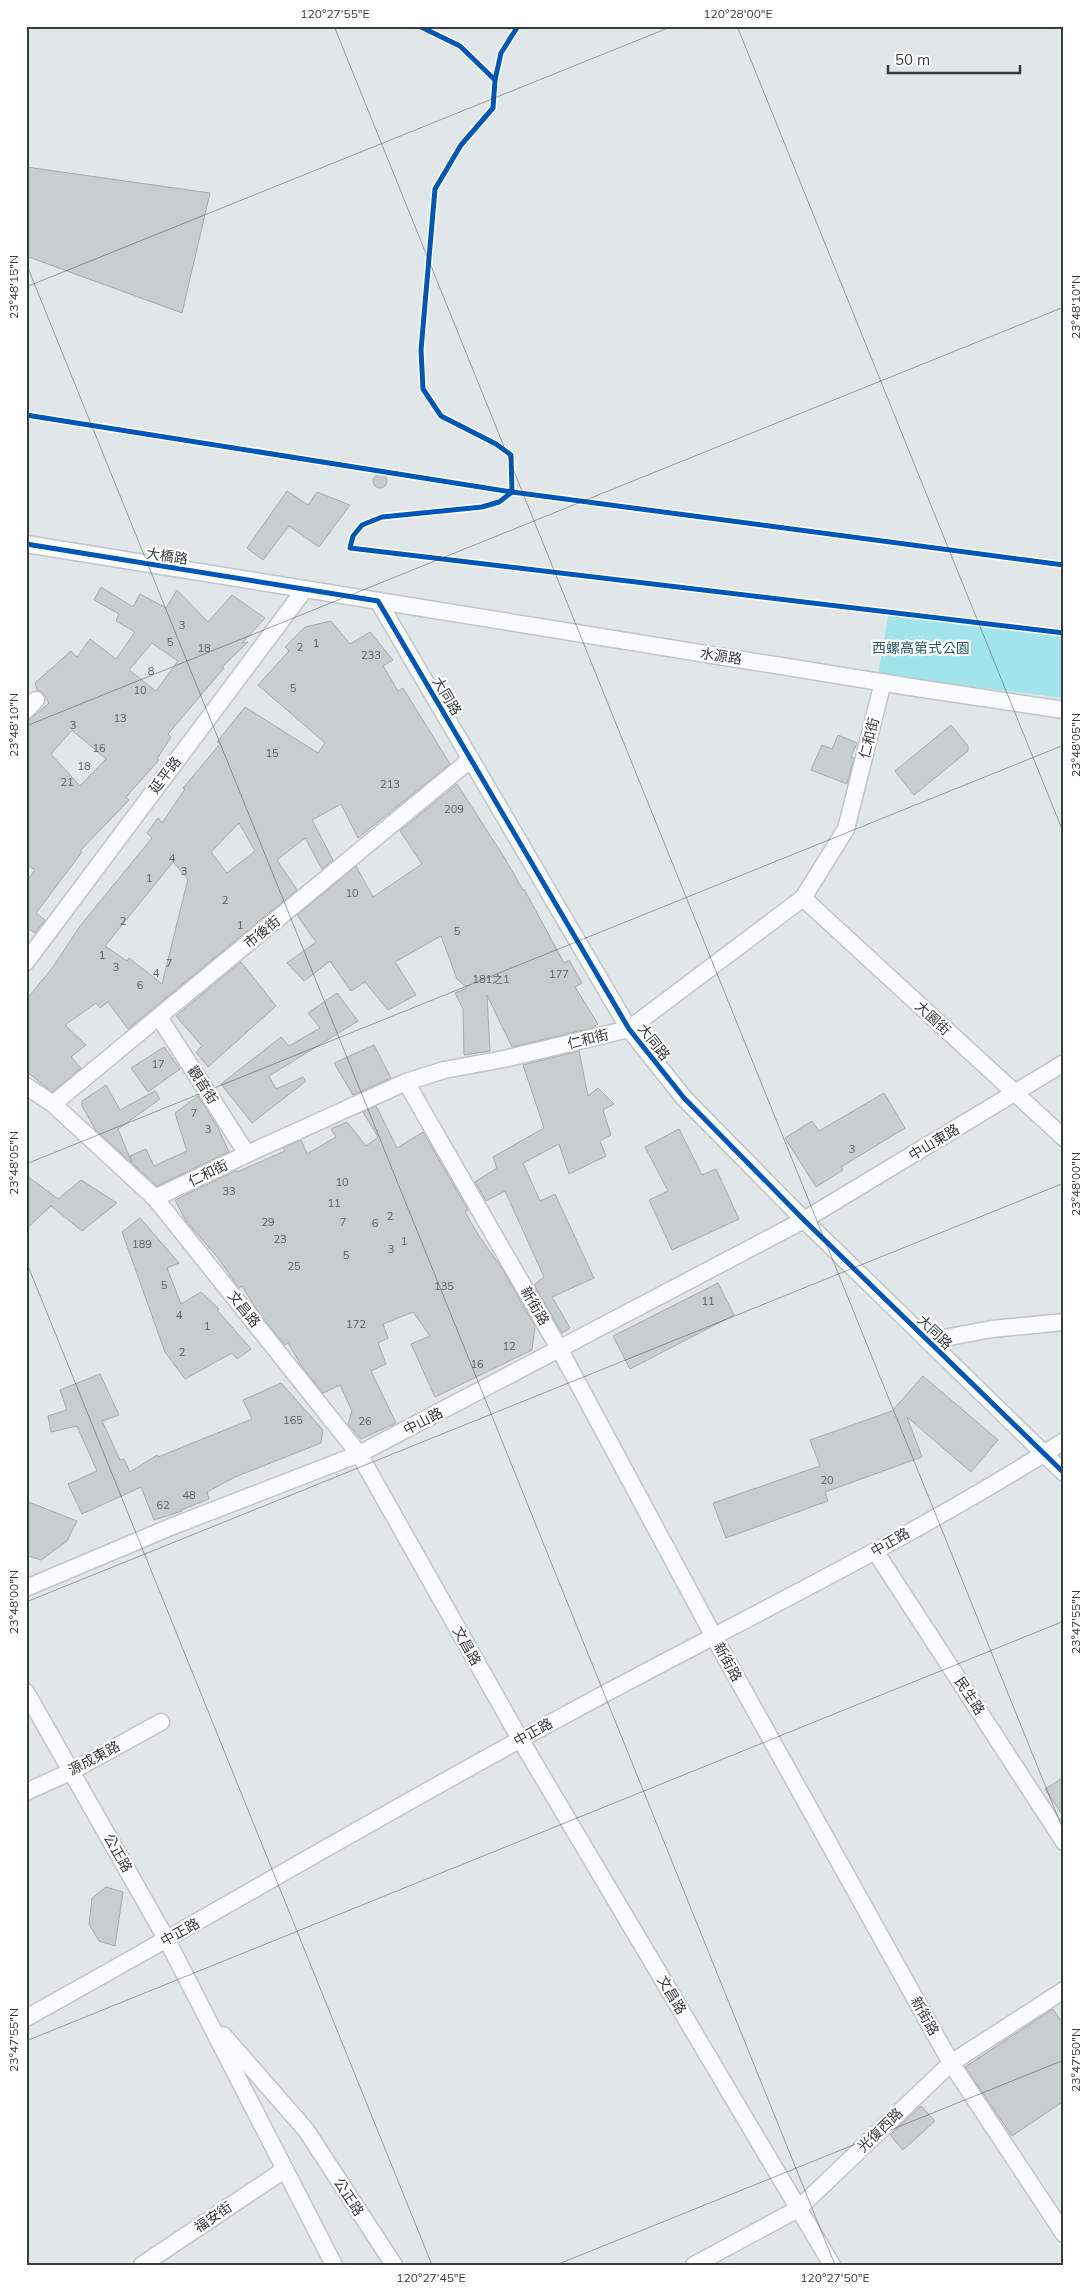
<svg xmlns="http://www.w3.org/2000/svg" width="1090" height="2291" viewBox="0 0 1090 2291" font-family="Mulish,'Noto Sans TC',sans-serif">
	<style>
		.green { fill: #a1e4ec }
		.building { fill: #c8cdce; stroke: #a6aaab; fill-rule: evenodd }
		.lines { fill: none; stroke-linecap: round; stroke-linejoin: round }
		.minor-casing { stroke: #c0c5c5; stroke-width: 19 }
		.minor { stroke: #fafbfc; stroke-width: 16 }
		.cycleway-casing { stroke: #fff; stroke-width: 8 }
		.cycleway { stroke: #0057b8; stroke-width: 5 }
		.ticks { fill: none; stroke: #373b3c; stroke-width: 1; stroke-opacity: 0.45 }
		.labels { text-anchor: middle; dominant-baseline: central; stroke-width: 4.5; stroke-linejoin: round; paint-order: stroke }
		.number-label { font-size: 11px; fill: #5b6060 }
		.street-label { font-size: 14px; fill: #373b3c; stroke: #fff }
		.park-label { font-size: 14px; fill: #265a60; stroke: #fff }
		.neatline { fill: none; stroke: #373b3c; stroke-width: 2 }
		.ticks-label { font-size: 12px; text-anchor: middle; fill: #373b3c }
	</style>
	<rect width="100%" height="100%" fill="#e1e7e8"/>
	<path class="green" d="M889,611l175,24v63l-186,-23z"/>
	<g class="building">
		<path d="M26,167l184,26 -28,120 -156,-57z"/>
		<circle cx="380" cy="481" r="7"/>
		<path d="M287,491l21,14 9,-13 33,13 -31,42 -30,-21 -26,34 -16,-12z"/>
		<path d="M101,587l32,20 7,-13 26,14 11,-18 31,32 24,-27 33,23 -23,25 6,-1 -26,25 2,1 -56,66 3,3 -14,22 2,1 -33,37 3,3 -49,51 2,1 -46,61 9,7 -10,13 -9,-6v-45l9,-12 -9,-6v-141l23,-20 -6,-10 -6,-3 -2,-7 36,-32 6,6 13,-18 26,20 19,-27 -19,-11 3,-7 -25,-14zM152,643l26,18 -22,30 -27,-21zM72,730l34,29 -26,27 -29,-32z"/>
		<path d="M331,621l19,23 20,-12 23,28 -10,6 15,25 5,-3 47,76 -92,74 -17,-34 -29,16 21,40 -11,9 -17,-31 -28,22 20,30 -169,139 -20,-27 -8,6 -4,-5 -31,22 21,20 -15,12 10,11 -29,24 -26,-21v-71l27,-33 27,-41 72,-88 -5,-5 11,-15 4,5 23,-34 -2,-1 37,-44 -3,-2 28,-35 73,46 7,-10 -67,-58 31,-34 -4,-4 20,-20zM239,823l16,28 -28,22 -16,-21zM173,862l15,17 -26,105 -33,-26 -2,3 -22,-15z"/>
		<path d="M951,725l17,21v5l-54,44 -19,-24z"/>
		<path d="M838,735l19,8 -6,14 3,1 -7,26 -36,-14 11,-25 10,4z"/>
		<path d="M457,784l47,73 19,33 1,-1 40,74 5,-3 13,23 -7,4 23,37 -6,4 -80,19 -25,-52 3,56 -26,4 -1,-46 -8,-16 12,-5 -10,-9 -16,-43 -46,26 21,33 -28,15 -23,-28 -14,9 -21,-30 -26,20 -17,-18 29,-21 -19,-27 59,-49 17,31 49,-33 -22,-33z"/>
		<path d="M241,962l35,44 -68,61 -12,-15 6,-6 -26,-30z"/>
		<path d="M337,993l21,28 -89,55 7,13 27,-12 3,4 -54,42 -31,-39 60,-47 8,9 31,-18 -12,-15z"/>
		<path d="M374,1045l17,33 -38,17 -19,-32z"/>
		<path d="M164,1047l16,22 -32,23 -17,-24z"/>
		<path d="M579,1051l9,45 10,-8 16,16 -11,6 8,25 -11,6 6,15 -37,18 -10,-30 -36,19 17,38 15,-7 39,84 -42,19 18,31 -8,5 -28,-48 10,-8 -39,-86 -19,10 -11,-19 22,-14 -4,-11 51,-29 -21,-63z"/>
		<path d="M106,1085l14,25 35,-19 5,8 -42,30 14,34 -37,-34 -13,-23v-5z"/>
		<path d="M884,1093l21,35 -64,39 2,3 -27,17 -31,-49 27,-17 7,10z"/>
		<path d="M198,1096l20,32 11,24 -72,34 -23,-21 -4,-9 16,-7 8,17 33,-15 -12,-38z"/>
		<path d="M376,1106l21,42 26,-16 45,78 -3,2 14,24 22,31 34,59 -3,24 -97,47 -24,-53 19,-8 -17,-24 -30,12 5,14 -10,5 8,21 -15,7 25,52 -35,16 -13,-15 4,-13 -12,-26 -17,8 -22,-28 -13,-22 -3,2 -27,-33 -16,-26 -3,2 -21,-30 -32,-37 -11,-21 62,-30v2l48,-21 -2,-3 18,-8 6,14 29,-17 -5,-8 16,-7 19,24 12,-9 -15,-25z"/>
		<path d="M679,1129l23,46 14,-6 23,50 -67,31 -23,-50 19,-9 -23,-44z"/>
		<path d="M26,1175l32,24 23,-19 36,23 -35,28 -31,-25 -25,23z"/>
		<path d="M140,1218l39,45 -12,5 14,36 20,-12 18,17 -2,1 34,39 -14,10 -5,-6 -47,26 -20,-27 -43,-120z"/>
		<path d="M718,1283l16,32 -104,54 -17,-33z"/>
		<path d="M100,1374l19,41 -17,6 18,39 4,-1 6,13 27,-17 1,2 94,-38 -9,-19 38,-17 42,47 -2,13 -86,34 -28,15 2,7 -28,11 1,1 -28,9 -13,-33 -59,27 -14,-30 29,-13 -20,-45 -26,6 -3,-16 19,-6 -7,-20z"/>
		<path d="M923,1376l75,64 -27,32 -64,-55 15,40 -97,35 3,9 -102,37 -13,-35 107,-37 -10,-26 82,-29z"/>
		<path d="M26,1501l51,20 -10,20 -26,19 -15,-5z"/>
		<path d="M1064,1777v40l-19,-28z"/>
		<path d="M106,1887l17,5 -8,54 -16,-5 -10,-17 3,-26z"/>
		<path d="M1053,2009l11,16v76l-52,35 -47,-69z"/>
		<path d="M921,2106l14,15 -32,29 -13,-15z"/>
	</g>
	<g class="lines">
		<g class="minor-casing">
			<g id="minor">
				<path d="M26,544l891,144 147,22"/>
				<path d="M378,601l251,428 55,69 120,122 260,253"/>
				<path d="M26,710l10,-10"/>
				<path d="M803,898l261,240"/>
				<path d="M26,962l279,-373"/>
				<path d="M159,1017l88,137"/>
				<path d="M406,1082l154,268 153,285 238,428 113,171"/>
				<path d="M26,1086l27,18 102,94 204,256 161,285 312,526"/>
				<path d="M53,1104l418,-345"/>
				<path d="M155,1198l92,-44 159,-72 38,-12 60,-11 125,-30 174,-131 43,-69 37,-147"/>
				<path d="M928,1341l64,-12 72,-7"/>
				<path d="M875,1551l189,291"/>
				<path d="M26,1588l147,-62 186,-72 445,-234 260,-157"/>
				<path d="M26,1692l141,248 167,325"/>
				<path d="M26,1792l46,-21 89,-49"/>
				<path d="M26,2018c181,-100 359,-206 541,-304 166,-90 338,-172 497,-273"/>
				<path d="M223,2035l83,95 88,135"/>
				<path d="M142,2265l142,-95"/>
				<path d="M694,2265l104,-56 153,-146 113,-73"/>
			</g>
		</g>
		<use href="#minor" class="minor"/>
		<g class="cycleway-casing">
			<g id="cycleway">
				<path d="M419,26l41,20 35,34 6,-27 17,-27"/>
				<path d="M495,80l-2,28 -32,37 -26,44 -14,161 2,39 18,27 55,28 15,11 1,37"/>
				<path d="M26,415l486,77 552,73"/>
				<path d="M512,492l-13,10 -17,5 -100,10 -20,8 -9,11 -3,12 714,85"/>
				<path d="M26,544l352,57 251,428 55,69 120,122 260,253"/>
			</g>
		</g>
		<use href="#cycleway" class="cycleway"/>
	</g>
	<path class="ticks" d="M334,26l730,1806M737,26l327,808M26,263l809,2002M26,287l647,-261M26,726l1038,-419M26,1164l1038,-419M26,1261l406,1004M26,1602l1038,-419M26,2041l1038,-420M26,2259l3,6M556,2265l508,-205"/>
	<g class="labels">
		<g class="number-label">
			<text x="182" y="625">3</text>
			<text x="170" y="642">5</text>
			<text x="316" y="643">1</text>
			<text x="300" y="647">2</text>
			<text x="204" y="648">18</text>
			<text x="371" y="655">233</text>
			<text x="151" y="671">8</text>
			<text x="293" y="688">5</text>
			<text x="140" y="690">10</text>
			<text x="120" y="718">13</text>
			<text x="73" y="725">3</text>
			<text x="99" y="748">16</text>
			<text x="272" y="753">15</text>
			<text x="84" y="766">18</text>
			<text x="67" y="782">21</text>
			<text x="390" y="784">213</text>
			<text x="454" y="809">209</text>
			<text x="172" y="858">4</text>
			<text x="184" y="871">3</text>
			<text x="149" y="878">1</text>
			<text x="352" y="893">10</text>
			<text x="225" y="900">2</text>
			<text x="123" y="921">2</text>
			<text x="240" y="925">1</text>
			<text x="457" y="931">5</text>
			<text x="102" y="955">1</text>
			<text x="169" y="963">7</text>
			<text x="116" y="967">3</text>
			<text x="156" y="973">4</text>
			<text x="559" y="974">177</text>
			<text x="491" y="979">181之1</text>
			<text x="140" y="985">6</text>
			<text x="158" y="1064">17</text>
			<text x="194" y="1113">7</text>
			<text x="208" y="1129">3</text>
			<text x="852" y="1149">3</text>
			<text x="342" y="1182">10</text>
			<text x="229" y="1191">33</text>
			<text x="334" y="1203">11</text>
			<text x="390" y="1216">2</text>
			<text x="268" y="1222">29</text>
			<text x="343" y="1222">7</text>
			<text x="375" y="1223">6</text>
			<text x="280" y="1239">23</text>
			<text x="404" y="1241">1</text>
			<text x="142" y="1244">189</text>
			<text x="391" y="1249">3</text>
			<text x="346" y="1255">5</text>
			<text x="294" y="1266">25</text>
			<text x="164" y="1285">5</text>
			<text x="444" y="1286">135</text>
			<text x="708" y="1301">11</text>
			<text x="179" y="1315">4</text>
			<text x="356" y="1324">172</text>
			<text x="207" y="1326">1</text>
			<text x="509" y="1346">12</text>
			<text x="182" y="1352">2</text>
			<text x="477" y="1364">16</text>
			<text x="293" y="1420">165</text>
			<text x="365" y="1421">26</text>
			<text x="827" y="1480">20</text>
			<text x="189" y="1495">48</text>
			<text x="163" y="1505">62</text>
		</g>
		<g class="street-label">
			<text transform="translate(167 556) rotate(9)">大橋路</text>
			<text transform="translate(721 656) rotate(9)">水源路</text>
			<text transform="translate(447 696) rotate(59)">大同路</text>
			<text transform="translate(869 738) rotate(-76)">仁和街</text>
			<text transform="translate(165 775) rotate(-53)">延平路</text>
			<text transform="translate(262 932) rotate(-39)">市後街</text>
			<text transform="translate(933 1018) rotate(43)">大園街</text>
			<text transform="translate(588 1039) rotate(-14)">仁和街</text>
			<text transform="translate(654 1042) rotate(52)">大同路</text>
			<text transform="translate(203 1085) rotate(57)">觀音街</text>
			<text transform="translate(934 1142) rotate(-31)">中山東路</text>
			<text transform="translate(208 1173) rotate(-26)">仁和街</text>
			<text transform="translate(535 1306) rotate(60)">新街路</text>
			<text transform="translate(244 1309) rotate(51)">文昌路</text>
			<text transform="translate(935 1332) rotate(44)">大同路</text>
			<text transform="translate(423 1421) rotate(-27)">中山路</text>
			<text transform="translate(890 1542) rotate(-30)">中正路</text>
			<text transform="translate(467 1646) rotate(61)">文昌路</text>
			<text transform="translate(728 1662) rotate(61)">新街路</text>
			<text transform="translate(970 1696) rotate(57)">民生路</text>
			<text transform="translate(533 1732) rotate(-29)">中正路</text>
			<text transform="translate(94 1758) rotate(-28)">源成東路</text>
			<text transform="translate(118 1853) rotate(60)">公正路</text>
			<text transform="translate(180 1932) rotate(-29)">中正路</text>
			<text transform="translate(672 1995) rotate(59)">文昌路</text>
			<text transform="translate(925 2016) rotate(61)">新街路</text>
			<text transform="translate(880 2130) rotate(-44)">光復西路</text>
			<text transform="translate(349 2197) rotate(57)">公正路</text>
			<text transform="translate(213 2217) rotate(-34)">福安街</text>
		</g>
		<g class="park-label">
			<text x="921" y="648">西螺高第式公園</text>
		</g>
	</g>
	<rect width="1090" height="2291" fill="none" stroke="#ffffff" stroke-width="55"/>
	<path d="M888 65v8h132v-8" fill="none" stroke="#373b3c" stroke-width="2.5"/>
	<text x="895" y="65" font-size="15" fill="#373b3c" stroke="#ffffff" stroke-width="4" paint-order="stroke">50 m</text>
	<rect x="28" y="28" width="1034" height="2236" class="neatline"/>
	<g class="ticks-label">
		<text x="335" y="18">120°27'55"E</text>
		<text x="738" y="18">120°28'00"E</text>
		<text transform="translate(14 287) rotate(-90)" y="4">23°48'15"N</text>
		<text transform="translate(1076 307) rotate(-90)" y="4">23°48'10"N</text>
		<text transform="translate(14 725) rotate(-90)" y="4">23°48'10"N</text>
		<text transform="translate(1076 745) rotate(-90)" y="4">23°48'05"N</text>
		<text transform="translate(14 1163) rotate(-90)" y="4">23°48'05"N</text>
		<text transform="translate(1076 1184) rotate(-90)" y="4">23°48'00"N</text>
		<text transform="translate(14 1602) rotate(-90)" y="4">23°48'00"N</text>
		<text transform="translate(1076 1622) rotate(-90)" y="4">23°47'55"N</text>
		<text transform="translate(14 2040) rotate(-90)" y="4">23°47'55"N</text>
		<text transform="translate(1076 2060) rotate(-90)" y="4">23°47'50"N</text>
		<text x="431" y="2282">120°27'45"E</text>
		<text x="835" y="2282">120°27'50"E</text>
	</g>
</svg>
